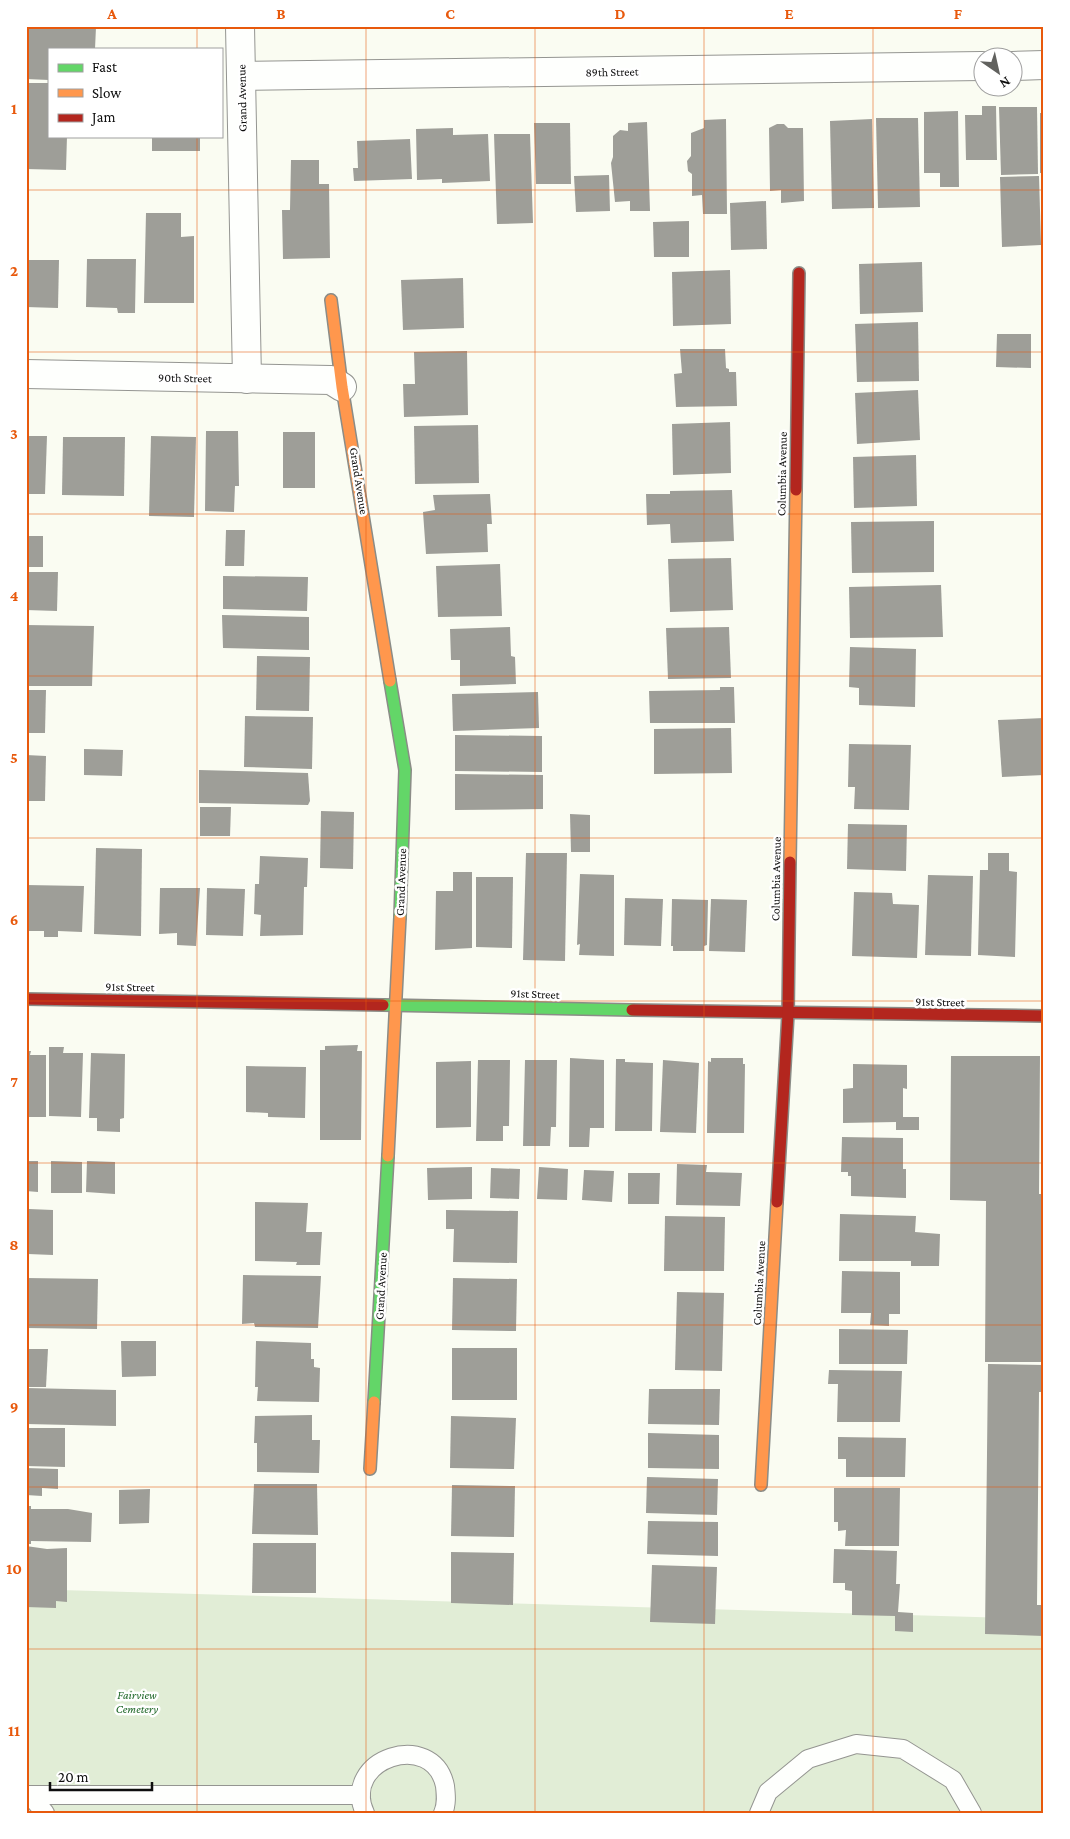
<svg xmlns="http://www.w3.org/2000/svg" width="1070" height="1839" viewBox="0 0 1070 1839" font-family="'Crimson Pro',serif">
	<style>
		.cemetery { fill: #e1edd6 }
		.building { fill: #9e9e98 }
		.lines { fill: none; stroke-linecap: round; stroke-linejoin: round }
		.lane-casing { stroke: #949591; stroke-width: 20 }
		.street-casing { stroke: #949591; stroke-width: 30 }
		.fast-casing { stroke: #8b8c87; stroke-width: 14 }
		.slow-casing { stroke: #8b8c87; stroke-width: 14 }
		.jam-casing { stroke: #8b8c87; stroke-width: 14 }
		.lane { stroke: #fefffd; stroke-width: 18 }
		.street { stroke: #fefffd; stroke-width: 28 }
		.fast { stroke: #63d668; stroke-width: 11 }
		.slow { stroke: #ff974d; stroke-width: 11 }
		.jam { stroke: #b3261e; stroke-width: 11 }
		.grid { fill: none; stroke: #e8590c; stroke-width: 1; stroke-opacity: 0.55 }
		.labels { text-anchor: middle; dominant-baseline: central; stroke-width: 5; stroke-linejoin: round; paint-order: stroke }
		.street-label { font-size: 12px; fill: #0e0e0e; stroke: #fff }
		.park-label { font-size: 12px; font-style: italic; fill: #1e6727; stroke: #fff }
		.neatline { fill: none; stroke: #e8590c; stroke-width: 2 }
		.grid-label { font-size: 16px; text-anchor: middle; font-weight: bold; fill: #e8590c }
	</style>
	<rect width="100%" height="100%" fill="#fafcf2"/>
	<path class="cemetery" d="M26,1589l1018,30v194h-1018z"/>
	<g class="building">
		<path d="M26,26l70,1 -1,22h-46v31l-23,-1z"/>
		<rect x="270" y="26" width="28" height="2"/>
		<path d="M569,26h36v2l-36,1z"/>
		<path d="M26,83h23v53h18l-1,34 -40,-1z"/>
		<path d="M982,106h14l1,54h-31l-1,-45h17z"/>
		<path d="M999,107h38l1,67 -37,1z"/>
		<path d="M958,111l1,76h-19v-14h-16v-61z"/>
		<rect x="1040" y="113" width="4" height="60"/>
		<path d="M876,118h42l2,89 -42,1z"/>
		<path d="M726,119l1,95h-24l-1,-19 -10,1v-22l-4,-3 -1,-10 4,-5v-23l13,-5v-8z"/>
		<path d="M872,119l2,89 -42,1 -2,-88z"/>
		<path d="M647,122l3,89h-20v-10l-15,1 -4,-39 2,-6v-21l7,-6 8,1v-8z"/>
		<path d="M534,123h36l1,61h-35z"/>
		<path d="M777,124h7l4,4h15l1,73 -23,2v-13l-11,1 -1,-63z"/>
		<path d="M453,128v7l35,-1 2,47 -48,2v-4l-25,1 -1,-51z"/>
		<path d="M494,134h36l3,89 -36,1z"/>
		<rect x="152" y="136" width="48" height="15"/>
		<path d="M410,139l2,40 -58,2 -1,-13h5l-1,-27z"/>
		<path d="M291,160h28v24h10l1,74 -47,1 -1,-49h8z"/>
		<path d="M609,175l1,36 -34,1 -2,-36z"/>
		<path d="M1039,176l2,69 -39,2 -2,-70z"/>
		<path d="M1041,176h3v33h-2z"/>
		<path d="M766,201l1,48 -36,1 -1,-47z"/>
		<path d="M146,213h35v24l13,-1v67h-50z"/>
		<path d="M689,221v36h-35l-1,-35z"/>
		<path d="M87,259h49l-1,54h-17l-1,-5 -31,-1z"/>
		<path d="M26,260h33l-1,48 -32,-1z"/>
		<path d="M922,262l1,50 -63,2 -1,-50z"/>
		<path d="M730,270l1,54 -58,2 -1,-54z"/>
		<path d="M463,278l1,50 -61,2 -2,-50z"/>
		<path d="M918,322l1,59 -62,1 -2,-58z"/>
		<path d="M997,334h34v34l-35,-1z"/>
		<path d="M680,349h45l1,19 3,1v3h7l1,34 -61,1 -2,-33 8,-1z"/>
		<path d="M467,351l1,64 -64,2 -1,-33h12l-1,-32z"/>
		<path d="M918,390l2,50 -63,4 -2,-51z"/>
		<path d="M730,422l1,51 -58,2 -1,-51z"/>
		<path d="M478,425l1,58 -64,1 -1,-58z"/>
		<path d="M206,431h32l1,55h-4l-1,26 -29,-1z"/>
		<rect x="283" y="432" width="32" height="56"/>
		<path d="M26,436h21l-2,58h-19z"/>
		<path d="M151,436l45,1 -2,80 -45,-1z"/>
		<path d="M63,437h62l-1,59 -62,-1z"/>
		<path d="M916,455l1,51 -63,2 -1,-51z"/>
		<path d="M732,490l2,51 -63,2 -1,-19 -23,1 -1,-31h24v-3z"/>
		<path d="M490,494l2,30h-5l1,28 -62,2 -3,-42 12,-2 -2,-15z"/>
		<path d="M934,521v51l-82,1 -1,-51z"/>
		<path d="M226,530h19l-1,36h-19z"/>
		<rect x="26" y="536" width="17" height="31"/>
		<path d="M731,558l2,52 -63,2 -2,-53z"/>
		<path d="M500,564l2,52 -64,1 -2,-51z"/>
		<path d="M26,572h32l-1,39 -31,-1z"/>
		<path d="M223,576l85,1 -1,34 -84,-2z"/>
		<path d="M941,585l2,52 -93,1 -1,-51z"/>
		<path d="M222,615l87,2v33l-86,-2z"/>
		<path d="M26,625l68,1 -2,60h-66z"/>
		<path d="M510,627l1,29 4,1 1,27 -56,2v-26h-9l-1,-31z"/>
		<path d="M729,627l2,51 -63,1 -2,-51z"/>
		<path d="M850,647l66,2 -1,58 -56,-2v-17l-10,-1z"/>
		<path d="M257,656l53,1 -1,54 -53,-1z"/>
		<path d="M720,687h14l1,36h-85l-1,-32 71,-1z"/>
		<path d="M26,690h20l-1,43h-19z"/>
		<path d="M538,692l1,36 -86,3 -1,-37z"/>
		<path d="M245,716l68,1 -1,52 -68,-2z"/>
		<path d="M1044,718v57l-42,2 -4,-57z"/>
		<path d="M731,728l1,45 -78,1v-45z"/>
		<path d="M455,735l87,1v36l-87,-1z"/>
		<path d="M849,744l62,1 -2,65 -55,-1 1,-22h-7z"/>
		<path d="M84,749l39,1 -1,26 -38,-1z"/>
		<path d="M26,755l20,1 -1,45h-19z"/>
		<path d="M199,770l109,3 2,28 -2,4 -109,-2z"/>
		<path d="M455,774l88,1v34l-88,1z"/>
		<path d="M200,807h31l-1,29h-30z"/>
		<path d="M321,811l33,1 -1,57 -33,-1z"/>
		<path d="M570,814l20,1v37h-19z"/>
		<path d="M848,824l59,1 -1,46 -59,-2z"/>
		<path d="M96,848l46,1 -1,87 -47,-2z"/>
		<path d="M526,853h41l-2,108 -42,-1z"/>
		<path d="M988,853h21v18l8,1 -2,85 -37,-2 2,-85h8z"/>
		<path d="M260,856l48,2 -1,29h-3l-1,48 -43,1 1,-21 -7,-1 1,-30h4z"/>
		<path d="M453,872h19v76l-37,2 1,-59h17z"/>
		<path d="M580,874l34,1v81l-35,-1 1,-11 -3,1z"/>
		<path d="M928,875l45,1 -2,80 -46,-1z"/>
		<path d="M476,877h37l-1,71 -36,-1z"/>
		<path d="M26,885l58,1 -2,46 -24,-1v6h-14v-6h-18z"/>
		<path d="M160,888h40l-4,58 -19,-1v-12l-18,1z"/>
		<path d="M207,888l38,1 -2,47 -37,-1z"/>
		<path d="M854,892l38,1 1,11 26,1 -2,53 -65,-2z"/>
		<path d="M625,898l38,1 -2,47 -37,-1z"/>
		<path d="M672,899l36,1 -1,45 -3,1v5h-31v-5h-2z"/>
		<path d="M711,899l36,1 -2,52 -36,-1z"/>
		<path d="M358,1045l-1,6h5l-1,89h-41v-90h5v-4z"/>
		<path d="M49,1047h15l-1,6h20l-2,64 -32,-1z"/>
		<path d="M26,1051h5l-1,4h16v62h-20z"/>
		<path d="M91,1053l34,1 -1,64 -4,1v13l-23,-1v-13h-8z"/>
		<path d="M951,1056h89l-1,138h5v168h-59l1,-161 -36,-1z"/>
		<path d="M570,1058l34,2v68h-14l-1,19h-20z"/>
		<path d="M711,1058h32v6h2l-1,69h-37l1,-72 3,1z"/>
		<path d="M616,1059h9v3l28,1 -1,68h-37z"/>
		<path d="M478,1060h32l-1,66h-6v15h-27z"/>
		<path d="M525,1060h32l-1,67h-5l-1,19h-27z"/>
		<path d="M663,1060l36,3 -3,70 -36,-1z"/>
		<path d="M471,1061v66l-35,1v-66z"/>
		<path d="M853,1064l54,1v24l-4,-1v29h16v13h-23v-8l-53,1v-34l10,-1z"/>
		<path d="M246,1066l60,1 -1,51 -37,-1v-4l-22,-1z"/>
		<path d="M842,1137l61,1v31h3v29l-55,-2v-20h-3v-4h-7z"/>
		<path d="M26,1161h12v31l-12,-1z"/>
		<path d="M51,1161l31,1v31h-31z"/>
		<path d="M87,1161l28,1v32l-29,-2z"/>
		<path d="M677,1164l30,1 -1,7 36,1 -2,33 -64,-1z"/>
		<path d="M472,1167v32l-44,1 -1,-32z"/>
		<path d="M539,1167l29,2 -1,31 -30,-1z"/>
		<path d="M491,1168l29,1 -1,30 -29,-1z"/>
		<path d="M584,1170l30,1 -2,31 -30,-2z"/>
		<path d="M628,1173h32l-1,31h-31z"/>
		<path d="M255,1202l53,1 -2,29h16l-2,33h-24l1,-3 -42,-1z"/>
		<path d="M26,1207l3,2 24,1v45l-25,-1 -2,2z"/>
		<path d="M446,1210l72,1 -1,52 -64,-1 1,-33h-8z"/>
		<path d="M840,1214l76,2 -1,16 25,2 -1,32h-28v-5h-72z"/>
		<path d="M665,1216l60,1 -1,54h-60z"/>
		<path d="M842,1271l58,1v42h-11v12l-19,-1 1,-12h-30z"/>
		<path d="M243,1275l78,1 -3,52 -63,-1 -1,-4 -12,1z"/>
		<path d="M26,1278l72,1 -1,50 -71,-1z"/>
		<path d="M453,1278l64,1 -1,52 -64,-1z"/>
		<path d="M677,1292l47,1 -2,78 -47,-1z"/>
		<path d="M839,1329l69,1 -1,34h-68z"/>
		<path d="M121,1341h35v35l-34,1z"/>
		<path d="M256,1341l55,2v16h3v8l6,1 -1,34 -62,-1 1,-14h-3z"/>
		<rect x="452" y="1348" width="65" height="52"/>
		<path d="M26,1349h22l-2,38h-20z"/>
		<path d="M988,1364l56,1v27h-5l-2,213h7v31l-59,-2z"/>
		<path d="M829,1370l73,1 -2,51h-63l1,-38h-10z"/>
		<path d="M26,1388l90,2v36l-90,-2z"/>
		<path d="M649,1389h71l-1,36 -71,-1z"/>
		<path d="M312,1415v25h8l-1,33 -62,-1v-29h-3l1,-27z"/>
		<path d="M451,1416l65,2 -2,51 -64,-1z"/>
		<path d="M26,1428h39v39l-39,-1z"/>
		<path d="M648,1433l71,2v34l-71,-1z"/>
		<path d="M838,1437l68,1 -1,39h-59v-18h-8z"/>
		<path d="M26,1468l32,1v20l-16,-1v8l-16,-1z"/>
		<path d="M647,1477l71,2 -1,36 -71,-2z"/>
		<path d="M254,1484h63l1,51 -66,-1z"/>
		<path d="M452,1485l63,1 -1,51 -63,-1z"/>
		<path d="M834,1488h66l-1,58h-54l1,-16 -8,1v-9h-4z"/>
		<path d="M150,1489l-1,34 -30,1v-34z"/>
		<path d="M26,1506h5v3h37l24,4 -1,29 -60,-1v3h-5z"/>
		<path d="M648,1521l70,1v34l-71,-2z"/>
		<path d="M253,1543h63v50h-64z"/>
		<path d="M26,1546l21,3 20,-1v54l-11,-1v7l-30,-1z"/>
		<path d="M834,1549l63,2 -1,33h4l-2,28 15,1v19l-18,-1v-15l-43,-1v-24l-7,-1v-7h-12z"/>
		<path d="M451,1552l63,1 -1,52 -62,-2z"/>
		<path d="M652,1565l65,2 -2,57 -65,-2z"/>
	</g>
	<g class="lines">
		<g class="lane-casing">
			<g id="lane">
				<path d="M26,1795h335"/>
				<path d="M30,1795l15,18"/>
				<path d="M365,1813c-25,-54 68,-85 80,-27 1,9 2,18 -2,27"/>
				<path d="M759,1813l9,-21 40,-33 48,-15 47,5 50,31 19,33"/>
			</g>
		</g>
		<g class="street-casing">
			<g id="street">
				<path d="M240,26l7,353"/>
				<path d="M1012,66l32,-1"/>
				<path d="M241,76l741,-10"/>
				<path d="M26,374l305,6 11,7"/>
			</g>
		</g>
		<g class="fast-casing">
			<g id="fast">
				<path d="M390,681l15,89 -5,147"/>
				<path d="M383,1005l249,5"/>
				<path d="M374,1402l14,-246"/>
			</g>
		</g>
		<g class="slow-casing">
			<g id="slow">
				<path d="M331,300l11,87 48,294"/>
				<path d="M790,862l6,-372"/>
				<path d="M388,1156l12,-239"/>
				<path d="M370,1469l4,-67"/>
				<path d="M761,1485l16,-283"/>
			</g>
		</g>
		<g class="jam-casing">
			<g id="jam">
				<path d="M796,490l3,-217"/>
				<path d="M26,999l357,6"/>
				<path d="M632,1010l412,6"/>
				<path d="M777,1202l11,-188 2,-152"/>
			</g>
		</g>
		<use href="#lane" class="lane"/>
		<use href="#street" class="street"/>
		<use href="#fast" class="fast"/>
		<use href="#slow" class="slow"/>
		<use href="#jam" class="jam"/>
	</g>
	<path class="grid" d="M197,26v23M366,26v1787M535,26v1787M704,26v1787M873,26v1787M197,136v1677M26,190h1018M26,352h1018M26,514h1018M26,676h1018M26,838h1018M26,1001h1018M26,1163h1018M26,1325h1018M26,1487h1018M26,1649h1018"/>
	<g class="labels">
		<g class="street-label">
			<text transform="translate(612 72) rotate(-1)">89th Street</text>
			<text transform="translate(242 98) rotate(-91)">Grand Avenue</text>
			<text transform="translate(185 378) rotate(1)">90th Street</text>
			<text transform="translate(782 474) rotate(-89)">Columbia Avenue</text>
			<text transform="translate(359 481) rotate(81)">Grand Avenue</text>
			<text transform="translate(776 879) rotate(-89)">Columbia Avenue</text>
			<text transform="translate(401 882) rotate(-88)">Grand Avenue</text>
			<text transform="translate(130 987) rotate(1)">91st Street</text>
			<text transform="translate(535 994) rotate(2)">91st Street</text>
			<text transform="translate(940 1002) rotate(1)">91st Street</text>
			<text transform="translate(759 1283) rotate(-87)">Columbia Avenue</text>
			<text transform="translate(381 1286) rotate(-87)">Grand Avenue</text>
		</g>
		<g class="park-label">
			<text x="137" y="1695">Fairview<tspan x="137" dy="14">Cemetery</tspan></text>
		</g>
	</g>
	<rect width="1070" height="1839" fill="none" stroke="#ffffff" stroke-width="55"/>
	<rect x="48" y="48" width="175" height="90" fill="#ffffff" stroke="#9f9f9f"/>
	<rect x="58" y="64" width="25" height="8" fill="#63d668" stroke="#9f9f9f"/>
	<text x="92" y="72" font-size="15" fill="#0e0e0e">Fast</text>
	<rect x="58" y="89" width="25" height="8" fill="#ff974d" stroke="#9f9f9f"/>
	<text x="92" y="98" font-size="15" fill="#0e0e0e">Slow</text>
	<rect x="58" y="114" width="25" height="8" fill="#b3261e" stroke="#9f9f9f"/>
	<text x="92" y="122" font-size="15" fill="#0e0e0e">Jam</text>
	<g transform="translate(998 72) rotate(146)"><circle r="24" fill="#ffffff" stroke="#9f9f9f"/>
	<path d="M0-4L9 19L0 12L-9 19Z" fill="#61615e"/>
	<text y="-8" font-size="14" font-weight="bold" text-anchor="middle" fill="#0e0e0e">N</text>
	</g>
	<path d="M50 1782v8h102v-8" fill="none" stroke="#0e0e0e" stroke-width="2.5"/>
	<text x="58" y="1782" font-size="15" fill="#0e0e0e" stroke="#ffffff" stroke-width="4" paint-order="stroke">20 m</text>
	<rect x="28" y="28" width="1014" height="1784" class="neatline"/>
	<g class="grid-label">
		<text x="112" y="19">A</text>
		<text x="281" y="19">B</text>
		<text x="450" y="19">C</text>
		<text x="620" y="19">D</text>
		<text x="789" y="19">E</text>
		<text x="958" y="19">F</text>
		<text x="14" y="114">1</text>
		<text x="14" y="276">2</text>
		<text x="14" y="439">3</text>
		<text x="14" y="601">4</text>
		<text x="14" y="763">5</text>
		<text x="14" y="925">6</text>
		<text x="14" y="1087">7</text>
		<text x="14" y="1250">8</text>
		<text x="14" y="1412">9</text>
		<text x="14" y="1574">10</text>
		<text x="14" y="1736">11</text>
	</g>
</svg>
